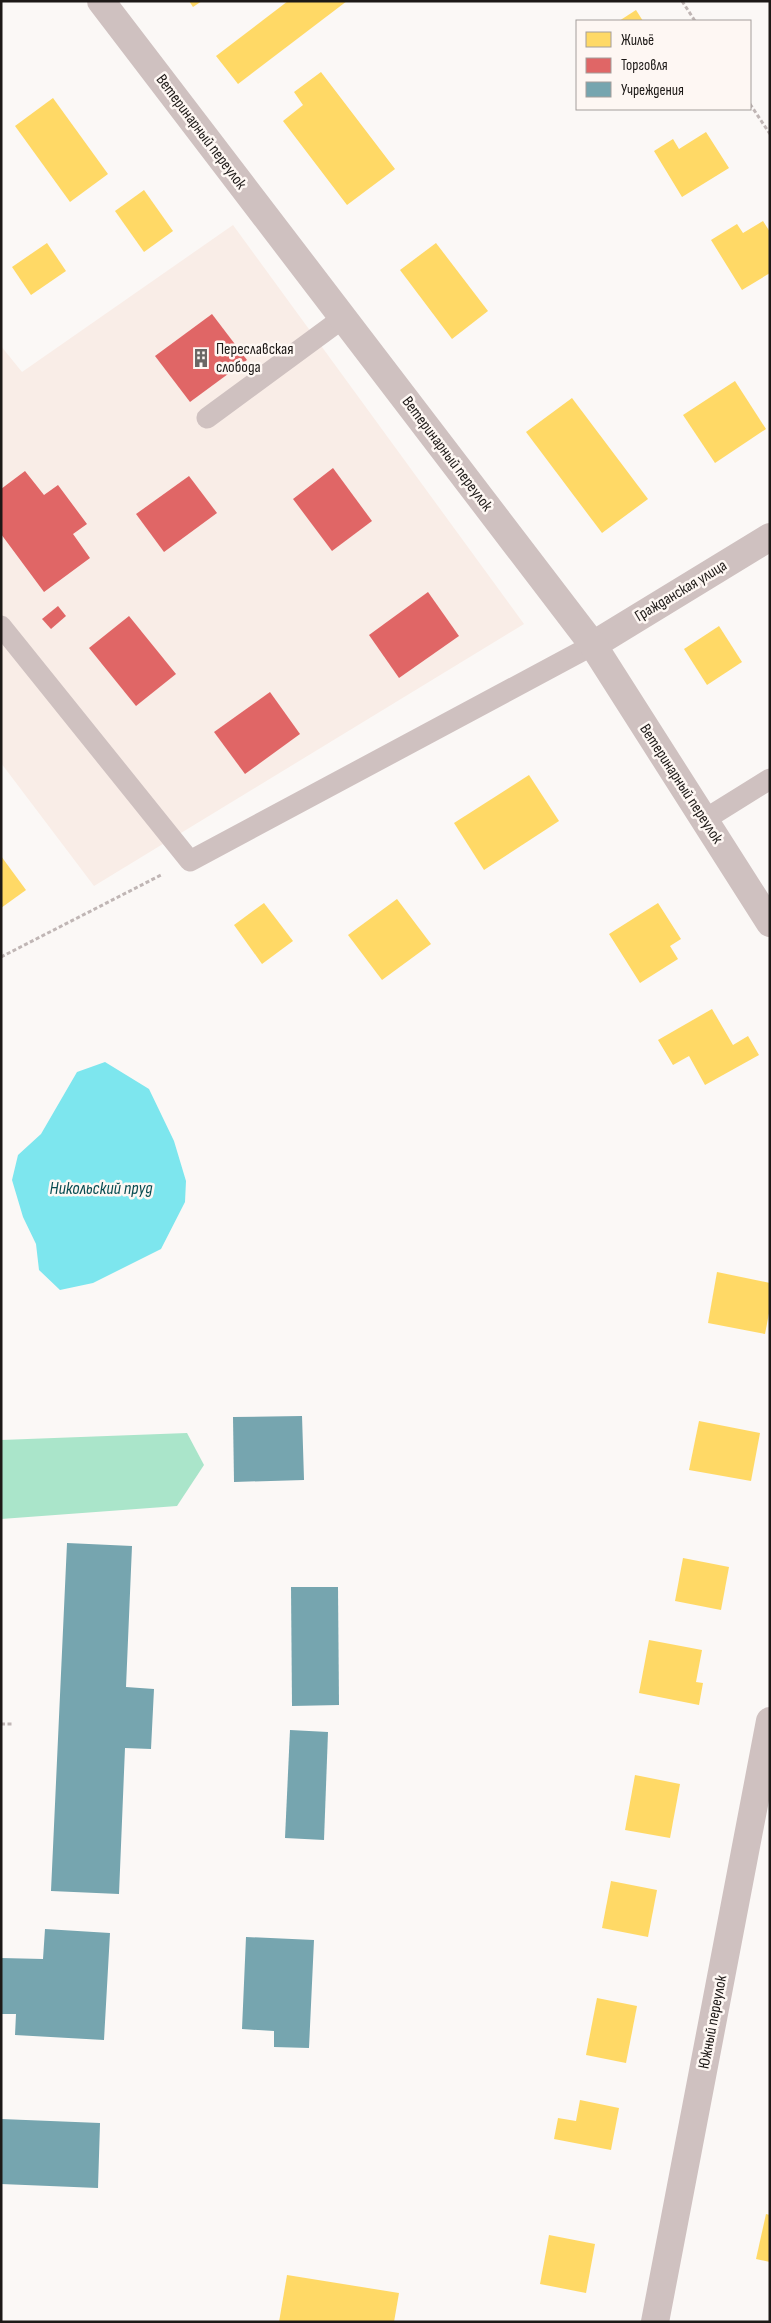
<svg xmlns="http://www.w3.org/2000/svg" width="771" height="2323" viewBox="0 0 771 2323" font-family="'Sofia Sans Condensed',sans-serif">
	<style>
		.built { fill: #f9ede7 }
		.forest { fill: #aae5ca }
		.water { fill: #7de6ee }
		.homes { fill: #ffd966 }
		.shops { fill: #e06666 }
		.public { fill: #76a5af }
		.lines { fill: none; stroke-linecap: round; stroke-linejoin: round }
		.path { stroke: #c0b6b5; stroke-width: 3; stroke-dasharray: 4 2.5; stroke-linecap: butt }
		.service { stroke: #cfc1c0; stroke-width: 21 }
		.minor { stroke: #cfc1c0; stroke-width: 28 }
		.tertiary { stroke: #cfc1c0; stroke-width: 28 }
		.labels { text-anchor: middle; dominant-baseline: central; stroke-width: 5; stroke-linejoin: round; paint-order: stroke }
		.street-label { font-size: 16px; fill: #1d1917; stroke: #fef7f3 }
		.poi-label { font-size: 16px; fill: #1d1917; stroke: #fef7f3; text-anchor: start }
		.water-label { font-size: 18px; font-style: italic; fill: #084c51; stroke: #fef7f3 }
	</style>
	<rect width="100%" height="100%" fill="#fbf8f6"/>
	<path class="built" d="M233,225l291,399 -430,262 -93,-123v-417l21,26z"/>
	<path class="forest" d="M187,1433l17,32 -27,41 -176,13v-79z"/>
	<path class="water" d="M105,1062l44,27 25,52 12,40 -1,21 -24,47 -68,34 -33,7 -21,-20 -3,-26 -13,-27 -11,-37 6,-25 23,-21 36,-62z"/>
	<g class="homes">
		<path d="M189,1h13l-9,6z"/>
		<path d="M288,1h59l-109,83 -22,-28z"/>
		<path d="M636,10l7,11h-24z"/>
		<path d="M321,72l74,97 -48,36 -64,-84 20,-16 -9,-13z"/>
		<path d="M53,98l55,76 -38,28 -55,-76z"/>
		<path d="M706,132l23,36 -47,29 -28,-46 19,-12 6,10z"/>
		<path d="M144,190l29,41 -29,21 -29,-41z"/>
		<path d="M763,221l7,11v41l-28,17 -31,-50 26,-16 6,9z"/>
		<path d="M47,243l19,28 -35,24 -19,-28z"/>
		<path d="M436,243l52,68 -36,28 -52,-69z"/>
		<path d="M735,381l31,48 -51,34 -32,-48z"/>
		<path d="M572,398l76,101 -46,34 -76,-101z"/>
		<path d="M719,626l23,36 -35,23 -23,-36z"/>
		<path d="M529,775l30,46 -75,49 -30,-47z"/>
		<path d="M1,856l25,34 -25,18z"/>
		<path d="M397,899l34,45 -49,36 -34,-45z"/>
		<path d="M264,903l29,38 -31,23 -28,-39z"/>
		<path d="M658,903l23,36 -11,7 8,13 -38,24 -31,-49z"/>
		<path d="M712,1009l21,36 15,-9 11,19 -54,30 -16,-29 -16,9 -15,-25z"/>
		<path d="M717,1272l53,11v25l-5,26 -57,-11z"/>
		<path d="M699,1421l61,12 -9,48 -62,-11z"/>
		<path d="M683,1558l46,9 -8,43 -46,-9z"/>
		<path d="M649,1640l53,10 -6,32 7,1 -4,22 -60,-12z"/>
		<path d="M635,1775l45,9 -10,54 -45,-8z"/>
		<path d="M611,1881l46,9 -9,47 -46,-9z"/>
		<path d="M597,1998l40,8 -11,57 -40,-8z"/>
		<path d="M580,2100l39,8 -8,42 -57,-11 4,-21 18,3z"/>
		<path d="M766,2214l4,1v47l-14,-3z"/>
		<path d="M549,2235l46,9 -9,49 -46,-9z"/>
		<path d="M287,2275l112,18 -5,29h-115z"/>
	</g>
	<g class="shops">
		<path d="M212,314l35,46 -57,42 -35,-46z"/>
		<path d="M333,468l39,53 -40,30 -39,-52z"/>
		<path d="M25,471l19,24 14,-10 29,39 -14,10 17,24 -46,34 -43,-58v-45z"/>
		<path d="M189,476l28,37 -53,39 -28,-38z"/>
		<path d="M428,592l31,44 -60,42 -30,-43z"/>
		<path d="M58,606l8,10 -15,13 -9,-10z"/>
		<path d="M129,616l47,58 -40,32 -47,-58z"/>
		<path d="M270,692l30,42 -55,40 -31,-42z"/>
	</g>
	<g class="public">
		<path d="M302,1416l2,64 -70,2 -1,-65z"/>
		<path d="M67,1543l65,3 -6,141 28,2 -3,60 -26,-1 -6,146 -68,-3z"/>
		<path d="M291,1587h47l1,118 -47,1z"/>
		<path d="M290,1730l38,2 -4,108 -39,-2z"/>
		<path d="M45,1929l65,4 -6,107 -89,-5 1,-21h-15v-56l42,1z"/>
		<path d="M246,1937l68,3 -5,108 -35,-1v-16l-32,-2z"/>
		<path d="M1,2119l99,4 -2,65 -97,-4z"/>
	</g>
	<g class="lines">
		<g class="path">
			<path d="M682,1l13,20"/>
			<path d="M750,104l20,30"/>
			<path d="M1,957l162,-83"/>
			<path d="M1,1724h11"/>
		</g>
		<g class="service">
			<path d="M207,418l136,-100"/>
			<path d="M1,626l189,235 403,-216"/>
			<path d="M704,820l66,-41"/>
		</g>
		<path class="minor" d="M593,645l177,-108"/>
		<g class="tertiary">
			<path d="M101,1l492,644 177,278"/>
			<path d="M655,2322l115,-601"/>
		</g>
	</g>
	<defs>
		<g id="building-bare" transform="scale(1.5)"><path d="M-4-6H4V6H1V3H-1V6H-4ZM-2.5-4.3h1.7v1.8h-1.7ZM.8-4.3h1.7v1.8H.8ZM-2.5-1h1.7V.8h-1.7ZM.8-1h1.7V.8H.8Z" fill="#6b6765" stroke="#fef7f3" stroke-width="2.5" paint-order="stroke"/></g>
	</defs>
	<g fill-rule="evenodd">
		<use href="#building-bare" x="201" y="358"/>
	</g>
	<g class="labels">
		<g class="street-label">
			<text transform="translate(201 132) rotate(53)">Ветеринарный переулок</text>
			<text transform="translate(447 454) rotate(53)">Ветеринарный переулок</text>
			<text transform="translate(681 591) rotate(-31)">Гражданская улица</text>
			<text transform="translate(681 784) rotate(57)">Ветеринарный переулок</text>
			<text transform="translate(713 2022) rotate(-79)">Южный переулок</text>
		</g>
		<g class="poi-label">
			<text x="216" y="349">Переславская<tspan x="216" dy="18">слобода</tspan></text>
		</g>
		<g class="water-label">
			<text x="101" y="1188">Никольский пруд</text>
		</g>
	</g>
	<rect width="771" height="2323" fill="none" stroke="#1d1917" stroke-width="5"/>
	<rect x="576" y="20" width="175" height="90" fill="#fef7f3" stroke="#a49e9b"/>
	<rect x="586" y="32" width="25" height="15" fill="#ffd966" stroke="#a49e9b"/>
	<text x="621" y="45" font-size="15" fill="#1d1917">Жильё</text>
	<rect x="586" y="58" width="25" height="15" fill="#e06666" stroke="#a49e9b"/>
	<text x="621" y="70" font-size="15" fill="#1d1917">Торговля</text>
	<rect x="586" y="82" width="25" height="15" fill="#76a5af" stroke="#a49e9b"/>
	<text x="621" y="95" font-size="15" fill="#1d1917">Учреждения</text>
</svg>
